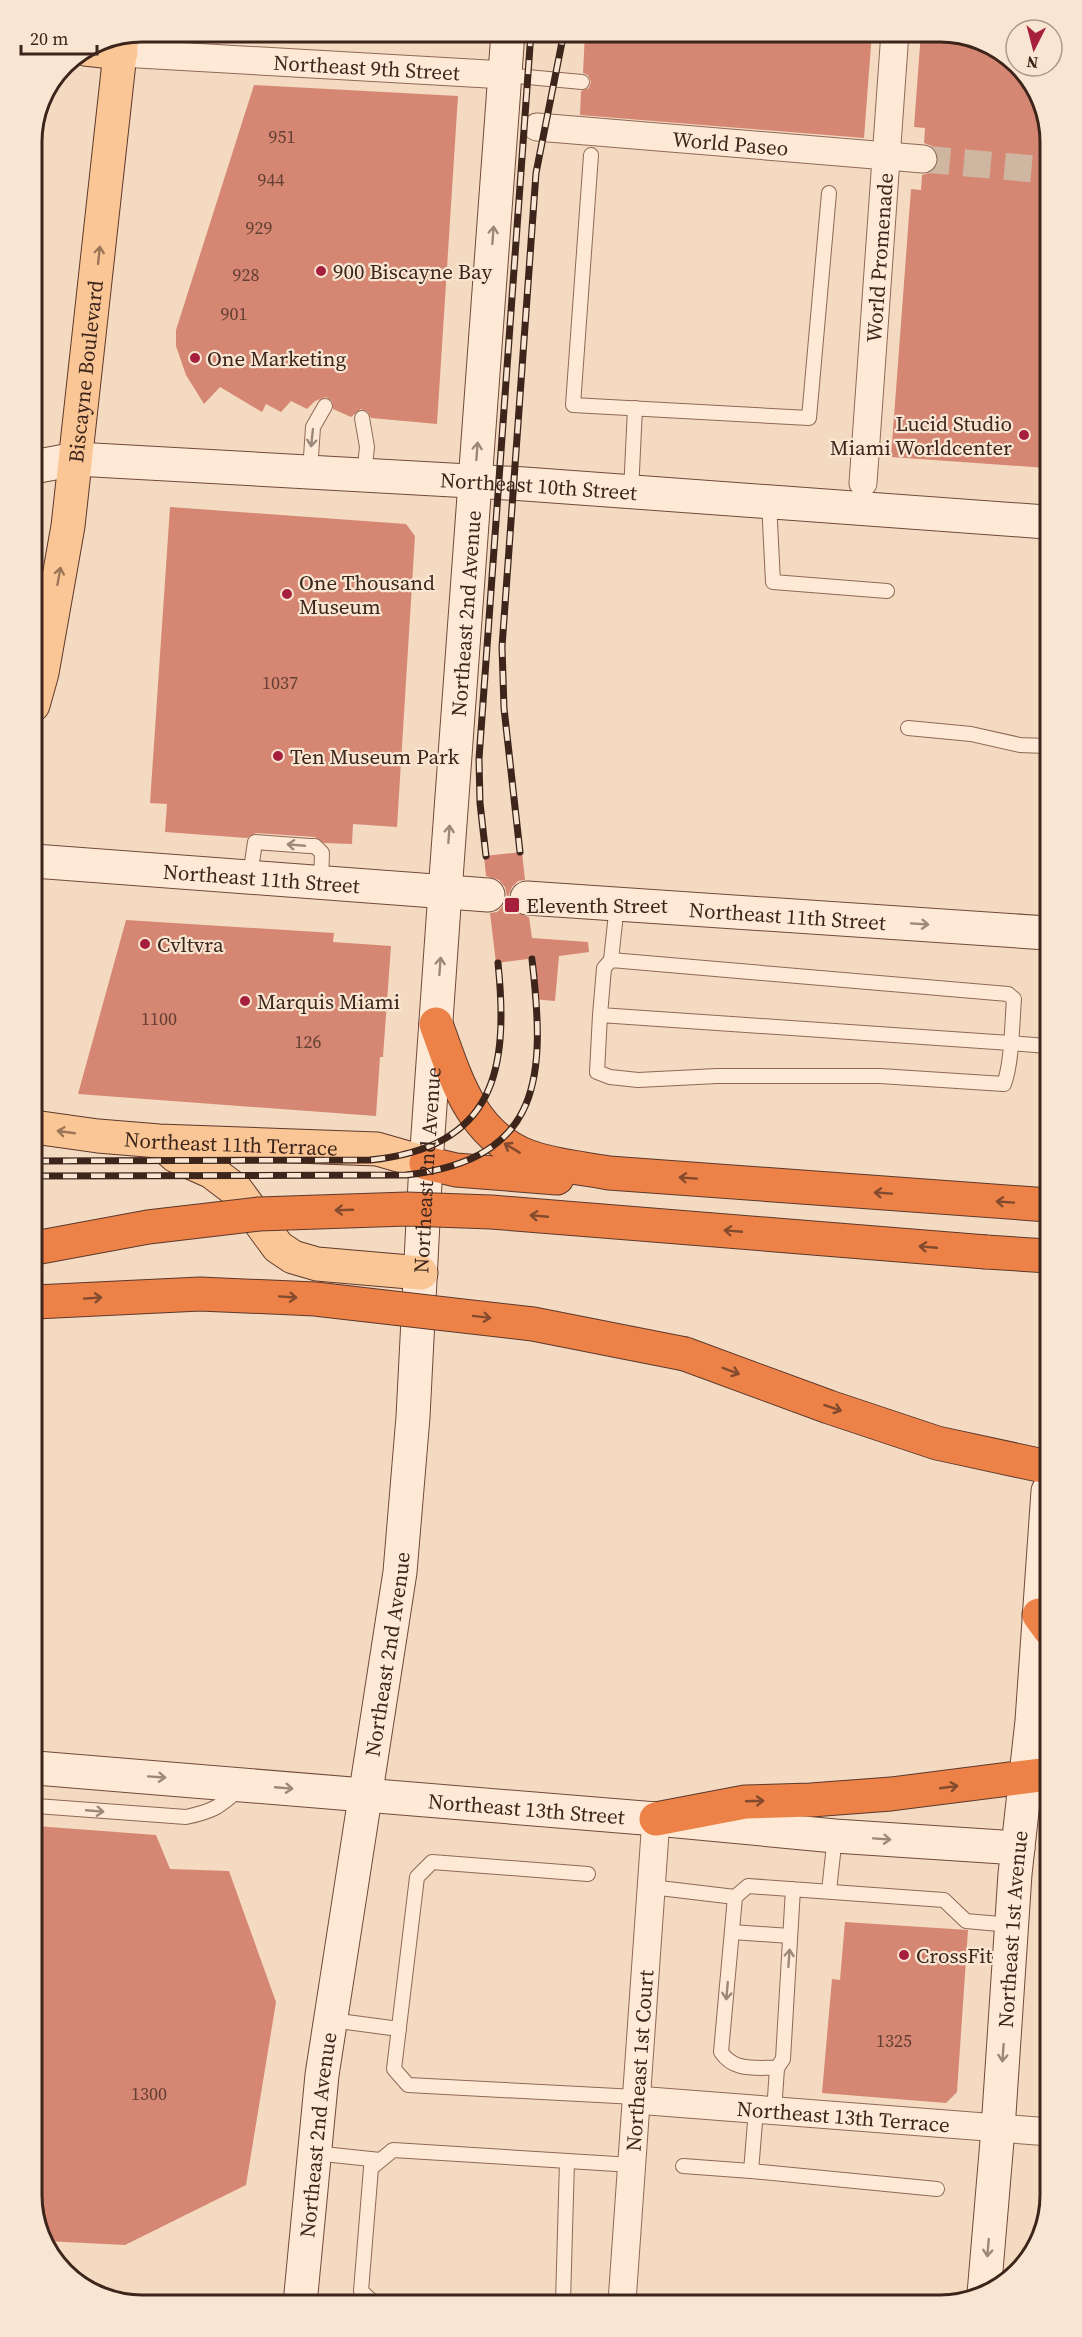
<svg xmlns="http://www.w3.org/2000/svg" width="1082" height="2337" viewBox="0 0 1082 2337" font-family="'Source Serif 4',serif">
	<style>
		.building { fill: #d68773 }
		.lines { fill: none; stroke-linecap: round; stroke-linejoin: round }
		.street-tunnel { stroke: #cfb6a0; stroke-width: 27; stroke-dasharray: 27 14; stroke-linecap: butt }
		.lane-casing { stroke: #8f6956; stroke-width: 16 }
		.street-casing { stroke: #8f6956; stroke-width: 29 }
		.secondary-casing { stroke: #714a39; stroke-width: 35 }
		.primary-casing { stroke: #5d382b; stroke-width: 35 }
		.highway-casing { stroke: #5d382b; stroke-width: 35 }
		.lane { stroke: #fde9d6; stroke-width: 14 }
		.street { stroke: #fde9d6; stroke-width: 27 }
		.secondary { stroke: #fde9d6; stroke-width: 33 }
		.primary { stroke: #fbc695; stroke-width: 33 }
		.highway { stroke: #ec8248; stroke-width: 33 }
		.rail-casing { stroke: #3d251c; stroke-width: 7 }
		.rail { stroke: #f9e6d2; stroke-width: 4.5; stroke-dasharray: 14; stroke-linecap: butt }
		.highway-bridge-casing { stroke: #5d382b; stroke-width: 35; stroke-linecap: butt }
		.highway-bridge { stroke: #ec8248; stroke-width: 33 }
		.oneway { stroke: #9d8779 }
		.oneway2 { stroke: #9c7658 }
		.oneway3 { stroke: #834a2e }
		.poi-dot { fill: #a61f3c; stroke: #f9e6d2; stroke-width: 2 }
		.labels { text-anchor: middle; dominant-baseline: central; stroke-width: 4.5; stroke-linejoin: round; paint-order: stroke }
		.number-label { font-size: 18px; fill: #633e32 }
		.street-label { font-size: 21px; fill: #3d251c; stroke: #f9e6d2 }
		.poi-label { font-size: 21px; fill: #3d251c; stroke: #f9e6d2; text-anchor: start }
		.rim { fill: none; stroke: #3d251c; stroke-width: 3 }
	</style>
	<rect width="100%" height="100%" fill="#f3dac1"/>
	<g class="building">
		<path d="M585,32h287l-8,106 -284,-23 1,-24 8,-3 2,-6 -3,-7 -5,-2z"/>
		<path d="M921,32h27l59,22 38,52 1,362 -155,-11 20,-268 10,1 1,-15 7,-2 7,-5 3,-8 -2,-7 -5,-7 -8,-3 1,-15 -11,-1z"/>
		<path d="M254,85l204,11 -21,328 -66,-6 -3,-6 -7,-3 -10,8 -18,-8 -1,-8 -6,-4 -11,4 -8,8 -16,-8 -10,11 -15,-8 -4,8 -42,-25 -16,17 -18,-29 -10,-29v-16z"/>
		<path d="M170,507l236,17 9,12 -18,291 -44,-3 -1,20 -28,-1 -9,-6 -59,-4 -9,5 -82,-6 2,-28 -17,-1z"/>
		<path d="M522,852l3,28 -7,1 -6,6 -4,10 2,10 6,6 13,4 3,21 56,4 1,10 -30,4 -4,45 -23,-2 4,-41 -40,5 -6,-50 7,-1 6,-6 4,-10 -2,-9 -6,-7 -13,-4 -2,-20z"/>
		<path d="M126,920l208,13 -1,9 58,4 -8,111h-3l-4,59 -298,-22z"/>
		<path d="M36,1826l120,9 14,34 59,2 47,131 -30,183 -121,60 -80,-4 -8,-10z"/>
		<path d="M845,1922l123,8 -11,162 -11,11 -124,-10 10,-114 8,1z"/>
	</g>
	<g class="lines">
		<path class="street-tunnel" d="M923,159l122,11"/>
		<g class="lane-casing">
			<g id="lane">
				<path d="M505,75l77,7"/>
				<path d="M591,155l-18,250 236,13 20,-225"/>
				<path d="M362,418l5,29 -3,29"/>
				<path d="M310,472l3,-45 12,-21"/>
				<path d="M631,492l4,-84"/>
				<path d="M769,502l4,80 114,9"/>
				<path d="M908,728l63,6 49,11 26,1"/>
				<path d="M250,876l5,-34 54,4h6l7,7 -1,29"/>
				<path d="M611,960l6,-56"/>
				<path d="M600,1015l-3,57 13,5 28,3 79,-4h163l124,8c8,-21 8,-61 10,-85l-6,-5 -397,-34 -7,8 -4,47 410,28 37,3"/>
				<path d="M36,1806l150,11c28,-6 33,-10 55,-29"/>
				<path d="M588,1874l-156,-12 -15,15 -23,192 14,16 228,12"/>
				<path d="M651,1887l84,10"/>
				<path d="M793,1889l-10,170 -6,9c-21,-1 -43,4 -56,-16l14,-155 13,-11 196,14 22,21 45,4"/>
				<path d="M829,1891l6,-55"/>
				<path d="M732,1932l58,4"/>
				<path d="M331,2020l68,9"/>
				<path d="M756,2110l-5,61 186,18"/>
				<path d="M774,2112l3,-44"/>
				<path d="M314,2153l66,7"/>
				<path d="M683,2166l68,5"/>
				<path d="M563,2302l4,-141"/>
				<path d="M380,2304l-6,-1 -13,-12 10,-123 22,-18 239,15"/>
			</g>
		</g>
		<g class="street-casing">
			<g id="street">
				<path id="s1" d="M121,53l384,22"/>
				<path id="s2" d="M537,127l386,32"/>
				<path id="s3" d="M863,483l32,-451"/>
				<path id="s4" d="M636,2100l414,32"/>
				<path id="s5" d="M622,2302l34,-483"/>
			</g>
		</g>
		<g class="secondary-casing">
			<g id="secondary">
				<path id="s6" d="M33,467l43,-8 449,25 521,38"/>
				<path id="s7" d="M34,861l454,34"/>
				<path id="s8" d="M527,898l520,35"/>
				<path id="s9" d="M36,1768l620,51 179,17 183,12"/>
				<path id="s10" d="M984,2294l14,-165 17,-255 17,-153 16,-230"/>
				<path id="s11" d="M300,2304l22,-229 78,-503 13,-155 13,-254 19,-271 63,-860"/>
			</g>
		</g>
		<g class="primary-casing">
			<g id="primary">
				<path d="M85,49l36,4"/>
				<path id="s12" d="M33,705l9,-32 26,-147 54,-491"/>
				<path id="s13" d="M34,1127l64,9 61,5 218,8 49,14"/>
				<path d="M160,1142l16,14 36,16 25,19 41,56 15,10 24,7 104,9"/>
			</g>
		</g>
		<g class="highway-casing">
			<g id="highway">
				<path d="M436,1024c19,52 34,110 91,132 26,10 55,12 82,17l439,32"/>
				<path d="M426,1163l30,7 101,8"/>
				<path d="M986,1252l62,4"/>
				<path d="M685,1354l144,53 108,36 111,24"/>
				<path d="M1039,1615l10,14"/>
				<path d="M656,1819l89,-17 66,-2 80,-6 158,-20"/>
			</g>
		</g>
		<use href="#lane" class="lane"/>
		<use href="#street" class="street"/>
		<use href="#secondary" class="secondary"/>
		<use href="#primary" class="primary"/>
		<use href="#highway" class="highway"/>
		<g class="rail-casing">
			<g id="rail">
				<path d="M520,852l-16,-144 -2,-61 34,-474 28,-141"/>
				<path d="M486,856l-6,-53 -1,-44 52,-727"/>
				<path d="M35,1161l335,-1c125,-13 139,-89 128,-197"/>
				<path d="M35,1176l371,-1c139,-16 139,-101 126,-216"/>
			</g>
		</g>
		<use href="#rail" class="rail"/>
		<g class="highway-bridge-casing">
			<g id="highway-bridge">
				<path d="M35,1248l113,-21 111,-13 148,-5 84,3 495,40"/>
				<path d="M35,1302l165,-8 115,5 218,25 152,30"/>
			</g>
		</g>
		<use href="#highway-bridge" class="highway-bridge"/>
	</g>
	<defs><path id="oneway-shaft" d="M-6 0H5M1.5-3L5.5 0L1.5 3" fill="none" stroke-width="1.6" stroke-linecap="round" stroke-linejoin="round" transform="scale(1.5)"/></defs>
	<g class="oneway">
		<use href="#oneway-shaft" transform="translate(493 235) rotate(-86)"/>
		<use href="#oneway-shaft" transform="translate(312 438) rotate(96)"/>
		<use href="#oneway-shaft" transform="translate(477 451) rotate(-86)"/>
		<use href="#oneway-shaft" transform="translate(449 834) rotate(-86)"/>
		<use href="#oneway-shaft" transform="translate(296 845) rotate(-175)"/>
		<use href="#oneway-shaft" transform="translate(920 924) rotate(4)"/>
		<use href="#oneway-shaft" transform="translate(440 966) rotate(-86)"/>
		<use href="#oneway-shaft" transform="translate(157 1777) rotate(4)"/>
		<use href="#oneway-shaft" transform="translate(284 1788) rotate(5)"/>
		<use href="#oneway-shaft" transform="translate(95 1811) rotate(5)"/>
		<use href="#oneway-shaft" transform="translate(882 1839) rotate(4)"/>
		<use href="#oneway-shaft" transform="translate(789 1958) rotate(-86)"/>
		<use href="#oneway-shaft" transform="translate(727 1991) rotate(95)"/>
		<use href="#oneway-shaft" transform="translate(1003 2053) rotate(94)"/>
		<use href="#oneway-shaft" transform="translate(988 2248) rotate(95)"/>
	</g>
	<g class="oneway2">
		<use href="#oneway-shaft" transform="translate(99 255) rotate(-84)"/>
		<use href="#oneway-shaft" transform="translate(59 576) rotate(-80)"/>
		<use href="#oneway-shaft" transform="translate(66 1132) rotate(-172)"/>
	</g>
	<g class="oneway3">
		<use href="#oneway-shaft" transform="translate(512 1148) rotate(-149)"/>
		<use href="#oneway-shaft" transform="translate(688 1178) rotate(-176)"/>
		<use href="#oneway-shaft" transform="translate(883 1193) rotate(-176)"/>
		<use href="#oneway-shaft" transform="translate(1005 1202) rotate(-176)"/>
		<use href="#oneway-shaft" transform="translate(344 1210) rotate(178)"/>
		<use href="#oneway-shaft" transform="translate(539 1216) rotate(-175)"/>
		<use href="#oneway-shaft" transform="translate(733 1231) rotate(-175)"/>
		<use href="#oneway-shaft" transform="translate(928 1247) rotate(-175)"/>
		<use href="#oneway-shaft" transform="translate(288 1297) rotate(4)"/>
		<use href="#oneway-shaft" transform="translate(93 1298) rotate(-4)"/>
		<use href="#oneway-shaft" transform="translate(482 1317) rotate(7)"/>
		<use href="#oneway-shaft" transform="translate(731 1371) rotate(21)"/>
		<use href="#oneway-shaft" transform="translate(833 1408) rotate(19)"/>
		<use href="#oneway-shaft" transform="translate(949 1787) rotate(-8)"/>
		<use href="#oneway-shaft" transform="translate(755 1801) rotate(-2)"/>
	</g>
	<g class="poi-dot">
		<circle cx="321" cy="271" r="6"/>
		<circle cx="195" cy="358" r="6"/>
		<circle cx="1024" cy="435" r="6"/>
		<circle cx="287" cy="594" r="6"/>
		<circle cx="278" cy="756" r="6"/>
		<rect x="504" y="897" width="16" height="16" rx="3"/>
		<circle cx="145" cy="944" r="6"/>
		<circle cx="245" cy="1001" r="6"/>
		<circle cx="904" cy="1955" r="6"/>
	</g>
	<g class="labels">
		<g class="number-label">
			<text x="282" y="136">951</text>
			<text x="271" y="179">944</text>
			<text x="259" y="227">929</text>
			<text x="246" y="274">928</text>
			<text x="234" y="313">901</text>
			<text x="280" y="682">1037</text>
			<text x="159" y="1018">1100</text>
			<text x="308" y="1041">126</text>
			<text x="894" y="2040">1325</text>
			<text x="149" y="2093">1300</text>
		</g>
		<g class="street-label">
			<text stroke="none"><textPath href="#s1" startOffset="246">Northeast 9th Street</textPath></text>
			<text stroke="none"><textPath href="#s2" startOffset="194">World Paseo</textPath></text>
			<text stroke="none"><textPath href="#s3" startOffset="226">World Promenade</textPath></text>
			<text stroke="none"><textPath href="#s12" startOffset="338">Biscayne Boulevard</textPath></text>
			<text stroke="none"><textPath href="#s6" startOffset="507">Northeast 10th Street</textPath></text>
			<text stroke="none"><textPath href="#s11" startOffset="1700">Northeast 2nd Avenue</textPath></text>
			<text stroke="none"><textPath href="#s7" startOffset="228">Northeast 11th Street</textPath></text>
			<text stroke="none"><textPath href="#s8" startOffset="261">Northeast 11th Street</textPath></text>
			<text stroke="none"><textPath href="#s13" startOffset="198">Northeast 11th Terrace</textPath></text>
			<text stroke="none"><textPath href="#s11" startOffset="1142">Northeast 2nd Avenue</textPath></text>
			<text stroke="none"><textPath href="#s11" startOffset="656">Northeast 2nd Avenue</textPath></text>
			<text stroke="none"><textPath href="#s9" startOffset="492">Northeast 13th Street</textPath></text>
			<text stroke="none"><textPath href="#s10" startOffset="366">Northeast 1st Avenue</textPath></text>
			<text stroke="none"><textPath href="#s5" startOffset="242">Northeast 1st Court</textPath></text>
			<text stroke="none"><textPath href="#s4" startOffset="208">Northeast 13th Terrace</textPath></text>
			<text stroke="none"><textPath href="#s11" startOffset="170">Northeast 2nd Avenue</textPath></text>
		</g>
		<g class="poi-label">
			<text x="333" y="271">900 Biscayne Bay</text>
			<text x="207" y="358">One Marketing</text>
			<text x="1012" y="423" text-anchor="end">Lucid Studio<tspan x="1012" dy="24">Miami Worldcenter</tspan></text>
			<text x="299" y="582">One Thousand<tspan x="299" dy="24">Museum</tspan></text>
			<text x="290" y="756">Ten Museum Park</text>
			<text x="526" y="905">Eleventh Street</text>
			<text x="157" y="944">Cvltvra</text>
			<text x="257" y="1001">Marquis Miami</text>
			<text x="916" y="1955">CrossFit</text>
		</g>
	</g>
	<path d="M0 0H1082V2337H0ZM142 42H940A100 100 0 0 1 1040 142V2195A100 100 0 0 1 940 2295H142A100 100 0 0 1 42 2195V142A100 100 0 0 1 142 42Z" fill="#f9e6d2" fill-rule="evenodd"/>
	<path class="rim" d="M142 42H940A100 100 0 0 1 1040 142V2195A100 100 0 0 1 940 2295H142A100 100 0 0 1 42 2195V142A100 100 0 0 1 142 42Z"/>
	<g transform="translate(1034 48) rotate(186)"><circle r="28" fill="#f9e6d2" stroke="#ae9989" stroke-width="1.5"/>
	<path d="M0-4.5L10 22L0 15L-10 22Z" fill="#a61f3c"/>
	<text y="-9" font-size="16" font-weight="bold" text-anchor="middle" fill="#3d251c">N</text>
	</g>
	<path d="M21 45v9h76v-9" fill="none" stroke="#3d251c" stroke-width="3"/>
	<text x="30" y="45" font-size="18" fill="#3d251c" stroke="#f9e6d2" stroke-width="4.5" paint-order="stroke">20 m</text>
</svg>
